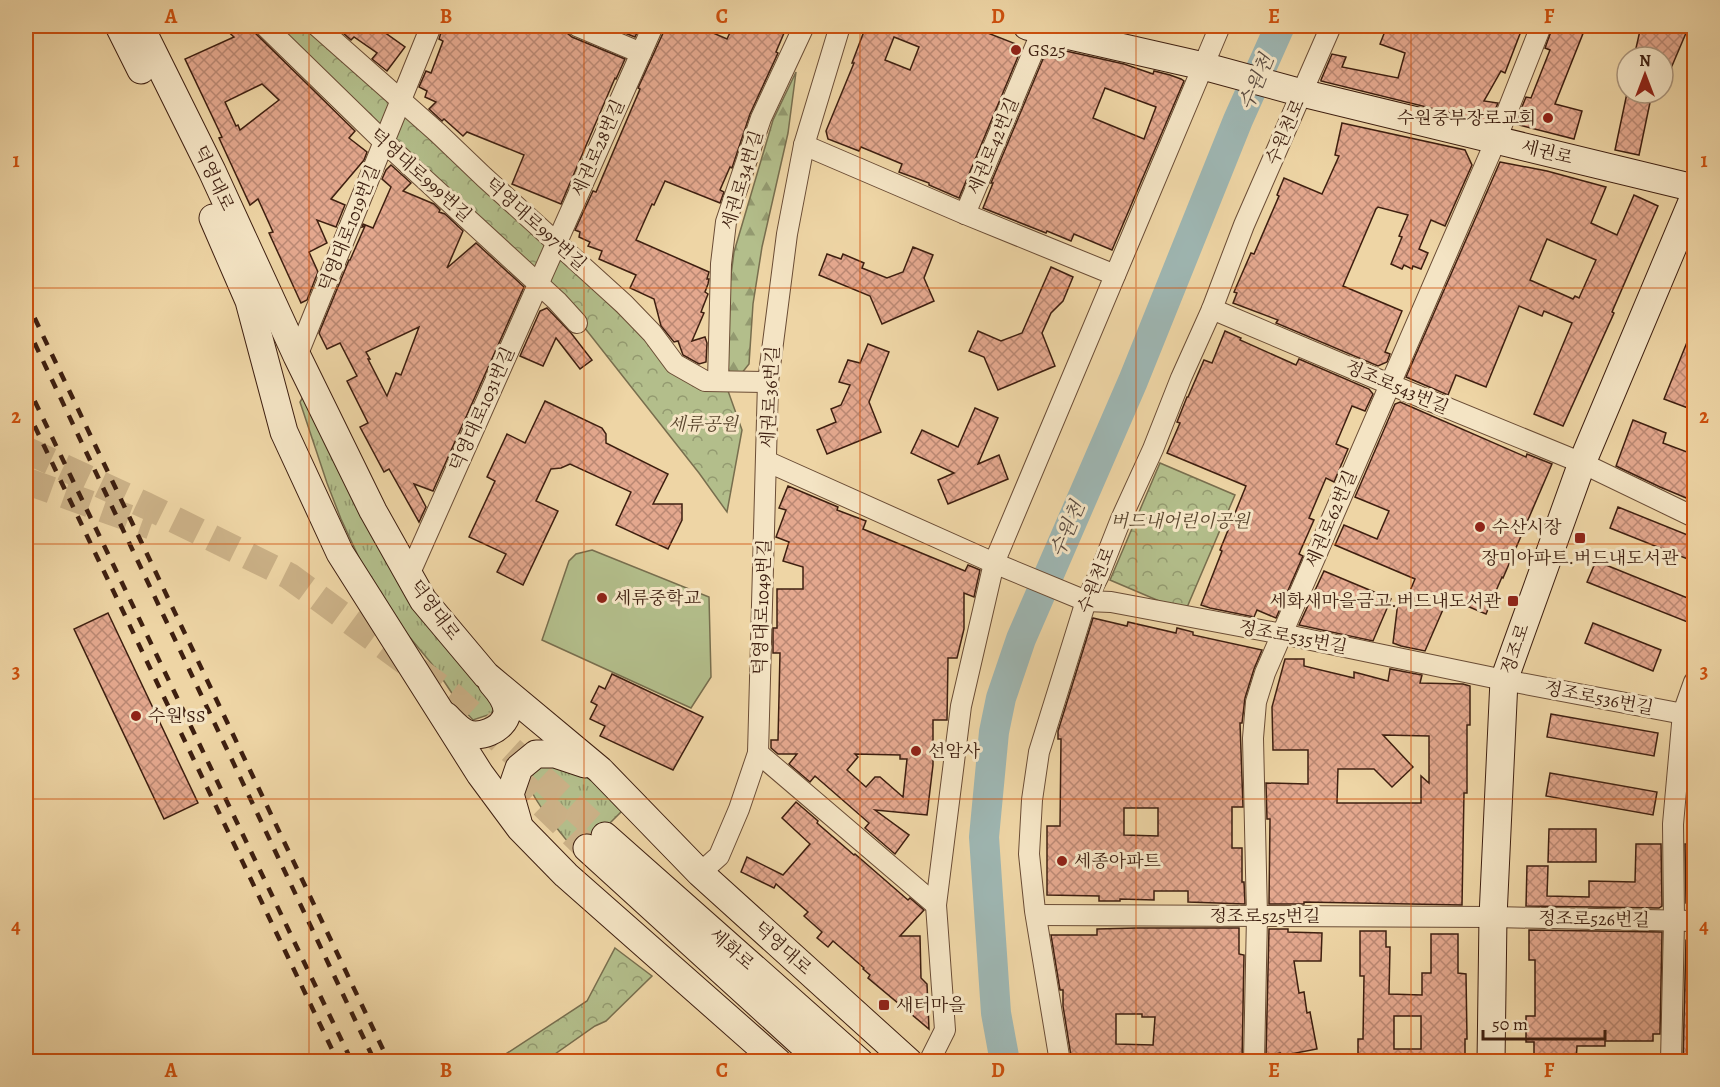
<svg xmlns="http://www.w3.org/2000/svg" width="1720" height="1087" font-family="Alegreya,'Noto Serif KR',serif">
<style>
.grass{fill:url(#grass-tufts);stroke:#786e4e;stroke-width:1.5}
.forest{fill:url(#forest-firs);stroke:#786e4e;stroke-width:1.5}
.park{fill:url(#park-crowns);stroke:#786e4e;stroke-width:1.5}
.garden{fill:#b3be8b;stroke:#786e4e;stroke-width:1.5}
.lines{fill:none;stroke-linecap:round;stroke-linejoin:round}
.river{stroke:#9eb6b2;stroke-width:30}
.building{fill:url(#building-cross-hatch);stroke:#3e1f10;stroke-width:1.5;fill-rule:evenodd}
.secondary-tunnel{stroke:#cbb187;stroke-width:27;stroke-dasharray:27 14;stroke-linecap:butt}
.street-casing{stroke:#6a4c35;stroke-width:22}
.secondary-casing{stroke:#3e1f10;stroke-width:29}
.street{stroke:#f4e4c4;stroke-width:20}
.secondary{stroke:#f4e4c4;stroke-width:27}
.rail{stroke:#3e1f10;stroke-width:4.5;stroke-dasharray:10 10;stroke-linecap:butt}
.grid{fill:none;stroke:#ce500d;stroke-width:1.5;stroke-opacity:0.55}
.poi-dot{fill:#8f2418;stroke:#f4e4c4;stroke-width:2}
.labels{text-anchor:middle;stroke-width:6;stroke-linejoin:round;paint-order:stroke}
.poi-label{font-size:18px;fill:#3e1f10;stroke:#f4e4c4;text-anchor:start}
.street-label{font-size:18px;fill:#3e1f10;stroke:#f4e4c4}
.park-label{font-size:18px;font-style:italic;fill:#5b472f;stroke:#f4e4c4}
.water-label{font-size:20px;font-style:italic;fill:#5b4c41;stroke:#f4e4c4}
.neatline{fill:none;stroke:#ce500d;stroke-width:2}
.grid-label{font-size:20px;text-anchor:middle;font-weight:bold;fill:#ce500d}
</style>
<defs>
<pattern id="grass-tufts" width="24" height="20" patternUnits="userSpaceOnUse" patternTransform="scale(1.5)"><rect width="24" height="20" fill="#b3be8b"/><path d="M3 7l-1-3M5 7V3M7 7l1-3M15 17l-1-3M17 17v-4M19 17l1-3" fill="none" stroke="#939a70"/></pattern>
<pattern id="forest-firs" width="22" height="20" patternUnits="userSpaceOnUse" patternTransform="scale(1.5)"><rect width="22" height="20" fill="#b3be8b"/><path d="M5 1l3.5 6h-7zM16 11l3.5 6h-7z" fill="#939a70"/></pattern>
<pattern id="park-crowns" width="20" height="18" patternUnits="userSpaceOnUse" patternTransform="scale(1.5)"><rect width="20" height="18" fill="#b3be8b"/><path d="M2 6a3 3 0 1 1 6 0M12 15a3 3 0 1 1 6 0" fill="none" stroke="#939a70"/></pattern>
<pattern id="building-cross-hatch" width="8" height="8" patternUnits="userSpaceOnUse" patternTransform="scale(1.5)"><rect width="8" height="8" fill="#e4a88e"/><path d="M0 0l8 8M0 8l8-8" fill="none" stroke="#ba8873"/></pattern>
</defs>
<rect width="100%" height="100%" fill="#eed5a5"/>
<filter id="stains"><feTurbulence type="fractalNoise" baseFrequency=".00333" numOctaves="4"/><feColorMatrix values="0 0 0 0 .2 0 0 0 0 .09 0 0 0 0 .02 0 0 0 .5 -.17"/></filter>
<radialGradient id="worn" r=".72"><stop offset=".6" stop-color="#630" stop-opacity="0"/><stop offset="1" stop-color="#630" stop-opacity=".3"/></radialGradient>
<g class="grass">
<polygon points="303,397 496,704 491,714 473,720 461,707 436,669 402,628 361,562 341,519 327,483 300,402"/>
<path d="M533 765 580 766 622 811 605 828 580 857C568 841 531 800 529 783 528 776 530 771 533 765Z"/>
</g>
<polygon class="forest" points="796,72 788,133 762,247 753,304 749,364 741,374 731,375 726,366 727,306 734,252 773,120"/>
<g class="park">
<polygon points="276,26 306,26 571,267 672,365 727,388 742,430 727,512 699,473 562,299"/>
<polygon points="1160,463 1235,495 1185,612 1110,580"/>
<polygon points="615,948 652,976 606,1021 595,1026 545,1061 495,1061 587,1001"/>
</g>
<polygon class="garden" points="592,550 709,597 711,677 691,708 542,640 569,561 576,554"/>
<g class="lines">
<polyline class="river" points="1005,1062 996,1013 984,837 994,732 1001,698 1021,639 1133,381 1238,120 1280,26"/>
</g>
<g class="building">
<path d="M222 26H248L355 131 349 138 367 152 364 160 331 199 345 205 336 227 317 220 327 243 309 252 318 272 307 300 301 303 269 233 273 232 258 199 250 205 219 138 222 137 185 59 234 37ZM262 84 279 100 240 130 238 125 236 126 225 102Z"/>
<polygon points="335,26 394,26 387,34 405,47 387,71 372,59 377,53 354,37 351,40"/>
<polygon points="443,26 565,26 567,33 572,37 625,59 616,79 615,78 561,204 512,184 524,155 467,132 463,136 444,119 442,121 429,109 436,102 425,97 427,91 419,87 426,71 431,73 443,41 439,39"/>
<polygon points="607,26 640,26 635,37"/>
<polygon points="665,26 697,26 727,39 733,26 787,26 776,52 778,53 750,114 732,168 730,167 720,190 724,192 720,203 665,181 654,205 652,204 636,240 709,272 707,279 709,279 708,284 705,292 708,294 701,312 704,313 692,341 705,337 707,343 706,362 699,364 683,355 678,341 674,342 661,326 654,299 630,288 636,275 599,259 602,251 588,246 590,242 579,237 580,232 575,230 593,191 596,192 640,89 638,88 664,31"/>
<path d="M866 26H970L1016 44 1020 52 959 198 929 185V183L899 172 902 164 861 147 859 151 828 139 826 131 854 63H852ZM894 37 919 47 910 70 885 60Z"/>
<polygon points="1387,26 1523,26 1505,73 1501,71 1484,101 1498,103 1491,119 1487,122 1321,81 1321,80 1332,54 1346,57 1342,67 1398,78 1405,53 1380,44"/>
<polygon points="1553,26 1586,26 1555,104 1582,111 1574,139 1515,124 1526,97 1531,98 1550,50 1545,48"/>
<polygon points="1641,26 1689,26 1663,87 1663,57 1634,57"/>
<path d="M1048 47 1124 64 1153 74 1154 71 1170 75 1181 79 1184 81 1112 250 1074 234 1071 241 1047 231 1046 233 983 208 993 183H991ZM1105 88 1156 107 1144 139 1093 118Z"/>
<polygon points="1627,93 1652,93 1639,155 1615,150"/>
<polygon points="1342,123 1465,150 1472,165 1445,226 1431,220 1419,249 1428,253 1421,269 1413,266 1412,269 1404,265 1402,269 1391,264 1402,237 1399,236 1408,215 1378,207 1376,209 1343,286 1402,311 1385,352 1390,354 1387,362 1378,366 1276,323 1278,320 1233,303 1237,293 1234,292 1251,253 1254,254 1279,196 1277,195 1284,178 1322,194 1339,156 1335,155"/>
<path d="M1500 162 1547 171 1606 187 1591 223 1617 235 1634 195 1658 206 1612 312 1614 313 1563 426 1534 414 1572 323 1544 311 1542 316 1519 306 1486 387 1456 375 1448 395 1406 377ZM1547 239 1596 260 1579 298 1575 296 1573 299 1530 280Z"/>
<path d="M391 165 411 183 403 191 434 204 440 210 439 212 445 214 463 231 447 268 476 243 524 287 433 491 414 484 426 507 419 522 389 469 384 472 360 427 368 423 347 381 357 376 340 343 327 349 319 333 349 260H350L365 226 362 227 363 224 373 228 391 187 382 179 386 170ZM419 327 401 375 396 373 387 396 368 359H370L366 352Z"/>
<polygon points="913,247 933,255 924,278 934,301 882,324 870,296 819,275 827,254 841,259 843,254 864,263 862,268 887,278 903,272"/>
<polygon points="1051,267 1073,277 1063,301 1051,313 1042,333 1055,366 998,390 984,357 969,351 978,331 1001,341 1022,333"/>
<polygon points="547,308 571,333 592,360 580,369 556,338 543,366 520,356 540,311"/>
<polygon points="1694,325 1695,393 1688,408 1664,399"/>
<polygon points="1225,331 1241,338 1240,340 1296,365 1299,359 1369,389 1373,394 1365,411 1352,406 1336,444 1348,449 1334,482 1326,478 1309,518 1314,520 1299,554 1303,556 1276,618 1257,610 1254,617 1210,608 1201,605 1222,551 1220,550 1246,486 1167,453 1180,423 1177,422 1187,397 1188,397 1204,360 1212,363"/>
<polygon points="868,344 889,352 869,402 881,432 827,454 817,430 836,422 831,409 841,405 850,385 839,382 848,360 860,363"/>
<polygon points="545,401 602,428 606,434 606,443 668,474 653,504 682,504 682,520 668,549 616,525 631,492 570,464 561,468 551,469 536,501 558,511 523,585 497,572 506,554 469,537 495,481 487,477 507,434 525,443"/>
<polygon points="1400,402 1526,457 1527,454 1552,464 1503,578 1502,577 1486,614 1448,598 1425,651 1401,646 1393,643 1398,602 1404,605 1415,579 1335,545 1344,525 1377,539 1389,511 1355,497 1395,404"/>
<polygon points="975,408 998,418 978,464 999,455 1008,479 948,504 938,480 954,473 911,453 922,430 958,447"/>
<polygon points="1633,420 1666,433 1663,443 1695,455 1695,492 1691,500 1660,487 1616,466"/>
<path d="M788 486 838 507 837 510 866 521 863 529 965 571 968 565 980 570 974 597 964 593V629L957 658H948L947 720H933V765L927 815 875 810 909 835 895 854 865 828 869 823 815 776 810 782 789 764 797 754H778L771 748V740H778L780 653H773V628H777V589H803V567L783 561 789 542 776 537 786 510 779 508ZM855 754 900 755V759H907L903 797 880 777H875L866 787 847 770 858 757Z"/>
<polygon points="1618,507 1695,538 1695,562 1610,528"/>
<polygon points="1596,561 1695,601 1695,625 1587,582"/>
<polygon points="1324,571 1391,599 1373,641 1299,625"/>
<polygon points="108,613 198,803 164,819 74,629"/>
<path d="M1093 618 1127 626 1128 622 1176 633 1177 628 1193 632V635L1262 650 1254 669 1245 698 1242 723H1240L1243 807H1232V848H1242V882H1244L1245 904 1188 902V891H1154V900L1120 899V901H1099V896L1047 895V826H1060L1061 739H1058V731ZM1124 808H1158V836L1124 835Z"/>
<polygon points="1593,623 1661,650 1653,671 1585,643"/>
<path d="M1285 659H1304V666L1354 678V672L1388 681 1390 669 1422 675 1420 683 1463 684 1470 686V725H1467V793H1464L1462 905 1304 902V904H1269L1270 819H1267L1266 783 1308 784V750H1273L1272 707ZM1383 735 1429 736V783L1421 776V803H1337L1338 769H1374L1392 787 1413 767Z"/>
<polygon points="612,674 703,717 673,770 600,736 605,726 590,719 597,705 591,702 599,686 605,689"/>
<polygon points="1551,714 1658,733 1654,756 1547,737"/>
<polygon points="1550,773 1657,792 1653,815 1546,796"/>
<polygon points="796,802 818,821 817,823 854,855 855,854 908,900 910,898 924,910 900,936 920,936 921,978 927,984 929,1029 868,978 870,975 863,969 864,968 833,941 828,947 817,938 822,932 804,916 808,912 776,884 774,888 741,872 747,857 783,875 810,844 782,818"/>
<polygon points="1549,829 1596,829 1596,862 1548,862"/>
<polygon points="1636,844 1661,844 1662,906 1659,908 1526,906 1527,866 1548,866 1547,896 1589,897 1589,881 1635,882"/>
<polygon points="1685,844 1695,844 1695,909 1691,909 1686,903"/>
<path d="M1137 928H1239V954L1244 955 1242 1062H1072L1063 1006V990H1060L1051 935H1097V929ZM1116 1014H1142V1017H1155L1153 1045 1116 1044Z"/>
<polygon points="1269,929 1288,929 1288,932 1322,933 1321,961 1294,961 1299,993 1304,992 1307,1013 1310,1012 1317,1049 1280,1056 1280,1053 1266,1056"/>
<polygon points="1529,930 1662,932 1660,1034 1653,1034 1653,1041 1605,1041 1605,1046 1577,1046 1576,1062 1534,1062 1534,1042 1526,1042 1526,1016 1535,1016 1535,960 1529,960"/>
<path d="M1360 931H1386V947H1390L1389 994 1422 995V973H1431V934H1458V973L1466 974 1467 1039H1465V1062H1358V1039H1363L1364 976H1360ZM1394 1016H1421V1049H1394Z"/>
<polygon points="1695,933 1695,1062 1683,1062 1686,940"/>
</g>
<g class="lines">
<g class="secondary-tunnel">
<polyline points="26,450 147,506 289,576 451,695 605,836"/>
<polyline points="26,481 151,526"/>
<polyline points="514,776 587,848"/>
</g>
<defs>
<g id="street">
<polyline points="265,26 384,142 557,301 577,323"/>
<polyline points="317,26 438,133 484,177 624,304 652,333 675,364 705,381 768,382"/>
<polyline points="577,26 641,53"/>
<polyline points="804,145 965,214 1115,275"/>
<polyline points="965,214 1044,26"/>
<polyline points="1212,309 1389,384 1582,463 1694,517"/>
<polyline points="297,356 431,26"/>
<polyline points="718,381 721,264 726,222 761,118 804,26"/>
<polyline points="766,461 994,563 1086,601 1111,602 1282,634 1504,680 1694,716"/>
<polyline points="409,575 653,26"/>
<polyline points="758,753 936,905"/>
<polyline points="700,873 719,856 739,809 758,753 768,382 787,234 804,145 840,26"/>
<polyline points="1036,915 1493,917 1694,921"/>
<polyline points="929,1062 945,1030 936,905 961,706 994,563 1220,26"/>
<polyline points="1060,1062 1035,911 1029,854 1032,800 1039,752 1086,601 1099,575 1121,519 1153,449 1181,378 1212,309 1244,225 1331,26"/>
<polyline points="1254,1062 1257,916 1253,738 1256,702 1265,673 1496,140 1541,26"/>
<polyline points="1671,1062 1674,921 1673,824 1683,713 1694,682"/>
</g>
<g id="secondary">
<polyline points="119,26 141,70"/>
<polyline points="140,26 212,171 297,356 373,511 423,600 486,675 600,770 700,873 909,1062"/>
<polyline points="1027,26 1203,66 1302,93 1694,188"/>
<polyline points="213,218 249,301 284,432 340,553 480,774 520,828 566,875 778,1062"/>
<path d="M446 716C451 721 457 728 464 732 478 740 504 730 507 713 508 701 499 691 492 683"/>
<polyline points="518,822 510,794 519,768 536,754 555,754 585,764"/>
<polyline points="605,836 860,1062"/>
<polyline points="587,848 822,1062"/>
<polyline points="1491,1062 1493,917 1504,680 1582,463 1694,197"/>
</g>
</defs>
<use href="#street" class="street-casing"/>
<use href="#secondary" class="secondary-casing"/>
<use href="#street" class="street"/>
<use href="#secondary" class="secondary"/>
<g class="rail">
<polyline points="26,300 389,1062"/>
<polyline points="26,325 375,1062"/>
<polyline points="26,383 352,1062"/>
<polyline points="26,408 338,1062"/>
</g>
</g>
<path class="grid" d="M309 26V1062M584 26V1062M860 26V1062M1136 26V1062M1411 26V1062M26 288H1694M26 544H1694M26 799H1694"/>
<g class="poi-dot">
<circle cx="1016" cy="50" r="6"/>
<circle cx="1548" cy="118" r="6"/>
<circle cx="1480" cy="527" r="6"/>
<rect x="1574" y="532" width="12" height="12" rx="3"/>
<circle cx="602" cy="598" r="6"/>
<rect x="1507" y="595" width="12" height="12" rx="3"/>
<circle cx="136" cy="716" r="6"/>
<circle cx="916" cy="751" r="6"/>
<circle cx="1062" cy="861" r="6"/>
<rect x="878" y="999" width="12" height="12" rx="3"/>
</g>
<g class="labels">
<g class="poi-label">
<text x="1028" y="56">GS25</text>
<text x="1536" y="124" text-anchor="end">수원중부장로교회</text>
<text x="1492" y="533">수산시장</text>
<text x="1580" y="564" text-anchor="middle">장미아파트.버드내도서관</text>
<text x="614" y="604">세류중학교</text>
<text x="1501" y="607" text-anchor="end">세화새마을금고.버드내도서관</text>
<text x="148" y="722">수원 SS</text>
<text x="928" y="757">선암사</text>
<text x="1074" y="867">세종아파트</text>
<text x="896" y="1011">새터마을</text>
</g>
<g class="street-label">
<text transform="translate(1285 132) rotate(-66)" y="6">수원천로</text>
<text transform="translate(993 146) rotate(-67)" y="6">세권로42번길</text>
<text transform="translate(598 148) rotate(-66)" y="6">세권로28번길</text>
<text transform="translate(1547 152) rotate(14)" y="6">세권로</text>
<text transform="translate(421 175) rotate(42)" y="6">덕영대로999번길</text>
<text transform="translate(214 178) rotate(65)" y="6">덕영대로</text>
<text transform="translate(742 180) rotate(-73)" y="6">세권로34번길</text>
<text transform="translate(536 224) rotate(42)" y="6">덕영대로997번길</text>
<text transform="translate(349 228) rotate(-68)" y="6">덕영대로1019번길</text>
<text transform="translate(1397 387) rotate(23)" y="6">정조로543번길</text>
<text transform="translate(770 397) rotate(-87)" y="6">세권로36번길</text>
<text transform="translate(482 409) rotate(-66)" y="6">덕영대로1031번길</text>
<text transform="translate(1331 519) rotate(-67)" y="6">세권로62번길</text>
<text transform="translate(1096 580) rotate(-68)" y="6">수원천로</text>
<text transform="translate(762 607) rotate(-88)" y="6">덕영대로1049번길</text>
<text transform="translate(435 610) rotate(53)" y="6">덕영대로</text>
<text transform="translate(1293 637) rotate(11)" y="6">정조로535번길</text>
<text transform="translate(1515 649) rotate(-71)" y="6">정조로</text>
<text transform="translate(1599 698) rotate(11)" y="6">정조로536번길</text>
<text x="1265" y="922">정조로525번길</text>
<text transform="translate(1594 919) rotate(1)" y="6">정조로526번길</text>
<text transform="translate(783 948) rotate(42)" y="6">덕영대로</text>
<text transform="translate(732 949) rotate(42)" y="6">세화로</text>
</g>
<g class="park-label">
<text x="703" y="430">세류공원</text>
<text x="1180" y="527">버드내어린이공원</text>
</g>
<g class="water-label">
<text transform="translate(1256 82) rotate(-67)" y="7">수원천</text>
<text transform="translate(1067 529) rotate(-67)" y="7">수원천</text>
</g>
</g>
<rect width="1720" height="1087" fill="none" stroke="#eed5a5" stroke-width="66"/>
<g transform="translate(1645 75)"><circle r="28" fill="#f4e4c4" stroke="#ab957c" stroke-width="1.5"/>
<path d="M0-4.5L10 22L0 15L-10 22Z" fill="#8f2418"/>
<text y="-9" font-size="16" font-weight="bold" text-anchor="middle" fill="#3e1f10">N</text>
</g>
<path d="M1483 1030v9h122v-9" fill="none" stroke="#3e1f10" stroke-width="3"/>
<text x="1492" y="1030" font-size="18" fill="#3e1f10" stroke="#f4e4c4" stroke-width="4.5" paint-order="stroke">50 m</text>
<rect x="33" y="33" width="1654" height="1021" class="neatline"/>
<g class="grid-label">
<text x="171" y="23">A</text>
<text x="446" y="23">B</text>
<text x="722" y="23">C</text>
<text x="998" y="23">D</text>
<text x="1274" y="23">E</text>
<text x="1549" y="23">F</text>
<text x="16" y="167">1</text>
<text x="1704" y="167">1</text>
<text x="16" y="423">2</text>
<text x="1704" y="423">2</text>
<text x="16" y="678">3</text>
<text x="1704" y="678">3</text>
<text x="16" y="933">4</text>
<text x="1704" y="933">4</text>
<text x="171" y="1077">A</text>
<text x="446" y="1077">B</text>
<text x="722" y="1077">C</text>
<text x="998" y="1077">D</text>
<text x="1274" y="1077">E</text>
<text x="1549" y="1077">F</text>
</g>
<rect width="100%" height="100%" filter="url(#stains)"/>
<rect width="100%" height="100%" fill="url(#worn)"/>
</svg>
